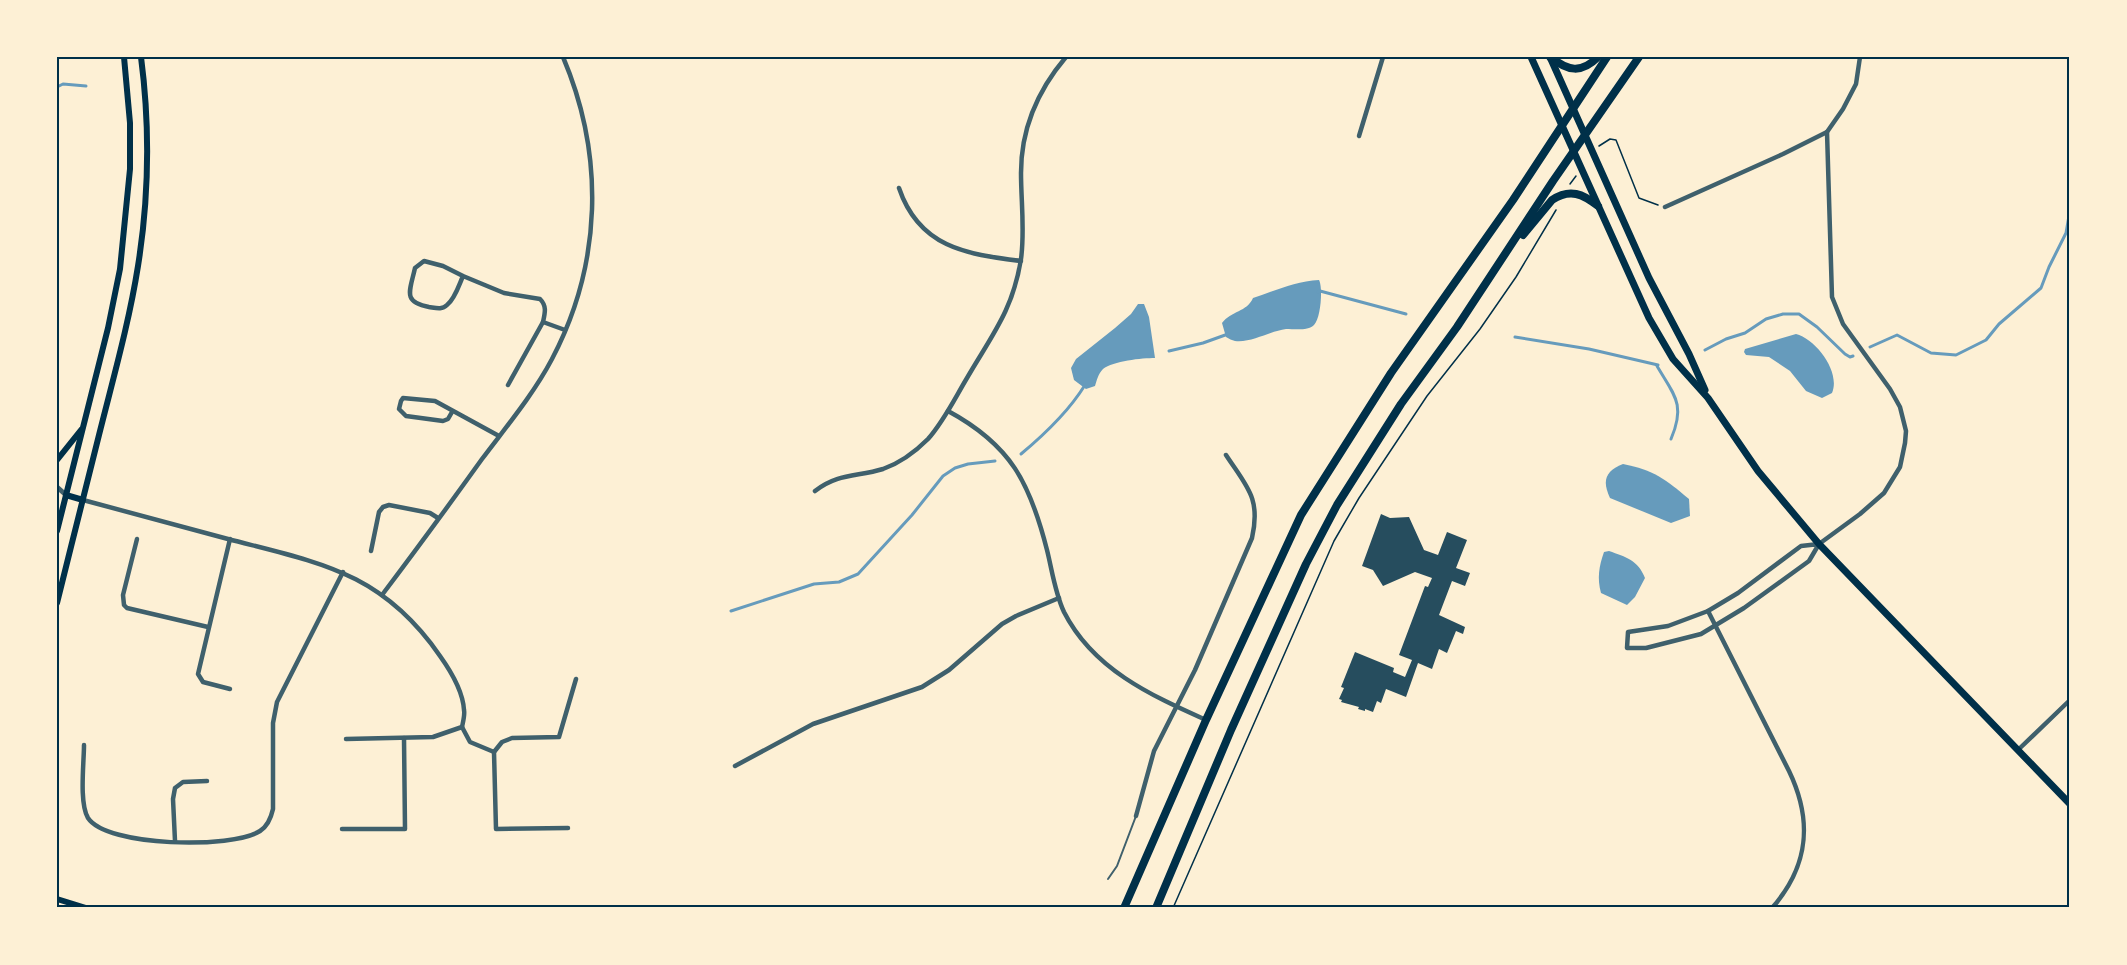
<svg xmlns="http://www.w3.org/2000/svg" width="2127" height="965" font-family="'Fira Sans',sans-serif">
<style>
.water{fill:#669bbc}
.lines{fill:none;stroke-linecap:round;stroke-linejoin:round}
.stream{stroke:#669bbc;stroke-width:3}
.building{fill:#264d5e}
.path{stroke:#003049;stroke-width:1.5}
.service{stroke:#3f606c;stroke-width:2}
.minor{stroke:#3f606c;stroke-width:4.5}
.tertiary{stroke:#3f606c;stroke-width:5}
.secondary{stroke:#003049;stroke-width:6}
.primary{stroke:#003049;stroke-width:7}
.trunk{stroke:#003049;stroke-width:8}
.neatline{fill:none;stroke:#003049;stroke-width:2}
</style>
<rect width="100%" height="100%" fill="#fdf0d5"/>
<g class="water">
<path d="M1319 280C1323 287 1321 318 1314 325 1308 331 1295 329 1286 329 1270 331 1252 343 1235 341 1232 340 1229 339 1226 337L1222 323C1231 311 1247 312 1253 298 1275 291 1295 281 1319 280Z"/>
<path d="M1138 304H1144L1149 317 1155 358C1142 358 1113 361 1103 369 1098 374 1097 380 1095 386L1086 389 1074 380 1071 368 1076 359 1115 328 1131 314Z"/>
<path d="M1796 334C1816 339 1841 372 1832 393L1822 398 1806 391 1790 371 1769 357 1746 355 1744 352 1745 349Z"/>
<path d="M1623 464C1654 470 1665 479 1689 499L1690 516 1671 523 1610 498C1602 481 1605 471 1623 464Z"/>
<path d="M1609 551C1626 557 1638 560 1645 578L1635 597 1627 605 1601 593C1597 578 1599 566 1604 552Z"/>
</g>
<g class="lines">
<g class="stream">
<polyline points="57,87 63,84 86,86"/>
<polyline points="1318,292 1320,291 1406,314"/>
<polyline points="1515,337 1589,349 1658,365"/>
<polyline points="1870,347 1897,335 1931,353 1956,355 1986,340 1999,324 2041,288 2049,267 2066,233 2070,210"/>
<polyline points="1705,350 1726,339 1745,333 1766,319 1783,314 1799,314 1817,327 1845,354 1850,357 1853,356"/>
<polyline points="1169,351 1203,343 1228,334"/>
<path d="M1657 366C1674 395 1686 404 1671 439"/>
<path d="M1021 454C1045 434 1069 411 1085 385"/>
<polyline points="731,611 814,584 839,582 858,574 912,515 943,476 955,468 968,464 995,461"/>
</g>
</g>
<polygon class="building" points="1381,514 1390,518 1409,517 1424,550 1438,555 1447,532 1467,540 1456,568 1470,573 1465,586 1452,581 1439,615 1465,627 1463,634 1456,631 1447,653 1439,649 1432,669 1418,663 1406,697 1386,689 1381,703 1377,701 1373,712 1365,709 1365,711 1358,709 1359,707 1341,702 1342,700 1339,699 1344,688 1341,687 1355,652 1394,668 1393,672 1405,677 1412,660 1399,655 1425,586 1428,587 1432,578 1415,572 1383,586 1373,570 1362,566"/>
<g class="lines">
<g class="path">
<polyline points="1599,146 1610,139 1616,140 1639,198 1658,205"/>
<polyline points="1570,184 1576,176"/>
<polyline points="1173,908 1334,541 1359,498 1427,396 1480,329 1516,277 1556,210"/>
</g>
<polyline class="service" points="1108,879 1117,866 1136,816"/>
<g class="minor">
<polyline points="1359,136 1383,57"/>
<path d="M899 188C919 247 965 254 1021 261"/>
<polyline points="1665,207 1783,154 1827,132 1843,109 1856,84 1860,57"/>
<path d="M463 276 443 266 424 261 415 268C410 291 402 302 429 307 436 308 442 310 447 305 455 299 459 285 463 276L504 293 540 299C547 306 545 313 543 322L565 330"/>
<polyline points="508,385 543,322"/>
<path d="M948 411C1011 445 1030 483 1047 550 1052 570 1055 593 1064 612 1093 669 1150 695 1206 720"/>
<polyline points="452,412 448,419 443,421 406,416 399,409 401,401 403,398 435,401 499,436"/>
<path d="M815 491C838 473 857 477 883 469 900 463 915 452 928 439 944 421 955 398 967 378 992 335 1013 310 1021 259 1025 230 1021 202 1021 173 1021 129 1038 90 1066 57"/>
<path d="M83 500C131 513 179 526 228 539 320 563 382 572 440 656 450 670 463 692 464 710 465 715 463 722 462 727"/>
<polyline points="137,539 123,595 124,605 127,608 208,627"/>
<polyline points="1819,544 1801,546 1738,593 1708,611 1668,626 1628,632 1627,648 1646,648 1701,634 1744,608 1809,561 1819,544 1860,514 1884,493 1900,467 1905,443 1906,431 1900,407 1890,389 1843,324 1832,297 1827,132"/>
<polyline points="371,551 379,512 383,507 389,505 430,513 438,518"/>
<path d="M382 595C416 550 449 505 482 459 506 427 533 395 552 359 602 264 605 156 563 57"/>
<path d="M1708 611 1789 771C1813 821 1809 866 1772 908"/>
<polyline points="230,689 203,682 198,674 230,539"/>
<polyline points="462,727 470,742 494,752 502,742 512,738 559,737 576,679"/>
<polyline points="346,739 433,737 462,727"/>
<path d="M84 745C84 763 79 803 88 818 107 847 232 849 260 831 268 826 271 818 273 809V723L277 702 343 572"/>
<polyline points="2019,749 2070,700"/>
<polyline points="494,752 496,829 568,828"/>
<polyline points="735,766 813,724 922,687 949,670 1002,624 1016,616 1059,598"/>
<path d="M1136 816 1154 751 1195 670 1252 538C1261 498 1247 487 1226 455"/>
<polyline points="342,829 405,829 404,738"/>
<polyline points="175,841 173,799 175,788 183,782 207,781"/>
</g>
<polyline class="tertiary" points="57,487 66,495"/>
<g class="secondary">
<polyline points="57,460 81,430"/>
<polyline points="66,495 83,500"/>
<polyline points="57,531 108,328 120,269 130,169 130,123 124,57"/>
<path d="M57 603C71 547 85 490 99 435 113 379 129 323 138 266 149 197 150 126 141 57"/>
<polyline points="57,899 86,908"/>
</g>
<g class="primary">
<polyline points="1531,57 1649,318 1673,359 1708,398 1758,471 1819,544 2070,804"/>
<polyline points="1550,57 1649,278 1689,354 1705,390"/>
</g>
<g class="trunk">
<path d="M1550 57C1568 71 1581 74 1598 57"/>
<path d="M1523 235 1552 200C1570 188 1583 194 1598 206"/>
<polyline points="1124,908 1206,720 1301,515 1391,373 1513,200 1607,57"/>
<polyline points="1156,908 1231,730 1306,564 1337,505 1401,404 1457,327 1553,181 1639,57"/>
</g>
</g>
<rect width="2127" height="965" fill="none" stroke="#fdf0d5" stroke-width="117"/>
<rect x="58" y="58" width="2010" height="848" class="neatline"/>
</svg>
